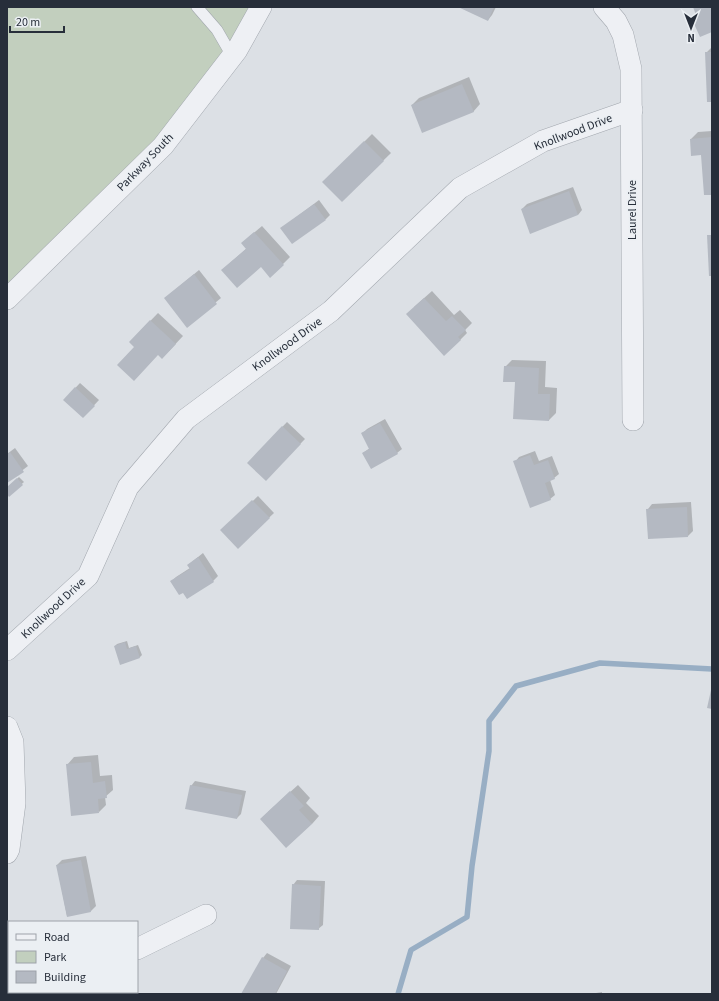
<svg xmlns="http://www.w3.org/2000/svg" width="719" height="1001" font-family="'Source Sans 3',sans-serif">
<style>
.green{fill:#c2cfbe}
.shadow{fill:#0003}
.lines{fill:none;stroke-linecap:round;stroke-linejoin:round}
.stream{stroke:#98aec4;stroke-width:5.5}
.building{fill:#b4b9c2}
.service-casing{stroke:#a2a7ae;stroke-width:12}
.minor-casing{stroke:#a2a7ae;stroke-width:22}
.service{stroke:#eef0f4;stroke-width:11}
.minor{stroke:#eef0f4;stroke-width:21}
.labels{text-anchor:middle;stroke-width:3;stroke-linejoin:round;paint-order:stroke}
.street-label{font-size:12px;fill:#272e3a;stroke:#ebeff3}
</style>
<rect width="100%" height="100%" fill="#dce0e5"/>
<polygon class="green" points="7,7 263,7 169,154 7,294"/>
<g class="shadow">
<polygon points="460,7 496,7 492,15 488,20"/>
<polygon points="711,48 712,48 712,101 706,53"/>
<polygon points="469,77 480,104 473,112 412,105 419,98"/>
<polygon points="712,131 712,194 702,154 691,139 698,132"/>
<polygon points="372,134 391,153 342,201 324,182"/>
<polygon points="573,187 582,210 578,215 522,209 527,204"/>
<polygon points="319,200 330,215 326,219 282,228"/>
<polygon points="262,226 290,257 283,264 261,266 230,263 247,248 250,236"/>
<polygon points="199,270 221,298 187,326 170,294"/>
<polygon points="432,291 454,315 460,310 472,323 465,330 467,333 460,340 414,307"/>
<polygon points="158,313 183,336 169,351 158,354 135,347 130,342"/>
<polygon points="512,360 546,361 545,387 557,388 556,413 549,420 505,367"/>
<polygon points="80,383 99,400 83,417 64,400"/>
<polygon points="385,419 402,449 397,453 363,453 370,448 362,434 367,429"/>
<polygon points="287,422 305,439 266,479 248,463"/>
<polygon points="15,448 28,466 7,482 7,454"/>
<polygon points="535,451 539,461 552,456 559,474 554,478 550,480 555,495 550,499 515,462 519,457"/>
<polygon points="19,477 24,482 9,495 7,492 7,488"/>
<polygon points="258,496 274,513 238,547 222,530"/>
<polygon points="691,502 693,531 688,536 648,509 652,504"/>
<polygon points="203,553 218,576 213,581 183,591 172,581 176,577 190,568 188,565"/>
<polygon points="127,641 129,648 138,645 142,655 140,657 121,664 115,646 117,644"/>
<polygon points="98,755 100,776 112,775 113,790 105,797 106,805 99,812 67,765 74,757"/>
<polygon points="195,781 246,791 241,814 237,818 191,786"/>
<polygon points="298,785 310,798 306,803 319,816 312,824 268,812"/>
<polygon points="86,856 96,906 91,911 67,916 57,865 62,860"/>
<polygon points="297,880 325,881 323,925 318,929 293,885"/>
<polygon points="267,953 291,966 276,994 242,994 263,958"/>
<polygon points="7,986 9,988 9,992 13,992 15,994 7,994"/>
<polygon points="602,992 602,994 590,994"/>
</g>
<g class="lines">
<polyline class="stream" points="398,994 411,950 467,917 472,866 489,751 489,721 516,686 600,663 712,669"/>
</g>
<g class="building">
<polygon points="458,7 494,7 488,21"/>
<polygon points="693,7 712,7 712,32 700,37 691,17 696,15"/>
<polygon points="705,52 712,52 712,102 707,102"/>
<polygon points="462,84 474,112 422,133 411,105"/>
<polygon points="712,137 712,195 704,195 701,155 691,156 690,139"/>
<polygon points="364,141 384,161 342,202 322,182"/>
<polygon points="569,191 578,215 530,234 521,209"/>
<polygon points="314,204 326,220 292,244 280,228"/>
<polygon points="254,232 284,265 270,278 261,267 237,288 221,270 246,249 241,243"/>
<polygon points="707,235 712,235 712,276 709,276"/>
<polygon points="194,274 217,304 187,328 164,298"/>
<polygon points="424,298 446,321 452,316 466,330 458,337 461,340 444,356 406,314"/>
<polygon points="150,320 176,344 162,359 158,355 134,381 117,365 134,347 129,342"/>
<polygon points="504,366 539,368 538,394 550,394 549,421 513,419 515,382 503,382"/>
<polygon points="75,387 95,406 83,418 63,400"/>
<polygon points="380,423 398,454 371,469 362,453 369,449 361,433"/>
<polygon points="282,426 301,444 266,481 247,463"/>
<polygon points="10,452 24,472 7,483 7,455"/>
<polygon points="530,455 534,465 548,460 555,479 545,483 551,500 530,508 513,461"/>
<polygon points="17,478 23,485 9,497 7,494 7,487"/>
<polygon points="252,500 270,518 238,549 220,530"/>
<polygon points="687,507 688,537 648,539 646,509"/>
<polygon points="198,557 214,582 187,599 183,593 179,595 170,581 190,569 187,565"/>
<polygon points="125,642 127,649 136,646 140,658 120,665 114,646"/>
<polygon points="711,690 712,690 712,709 707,708"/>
<polygon points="91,762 93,783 105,781 107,798 98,799 99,813 71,816 66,764"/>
<polygon points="190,785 242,795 237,819 185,809"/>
<polygon points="290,791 304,806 299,810 312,824 286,848 260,819"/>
<polygon points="81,860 91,912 67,917 56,865"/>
<polygon points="292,884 321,886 319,930 290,929"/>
<polygon points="262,957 287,971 275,994 241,994"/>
</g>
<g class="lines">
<defs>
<polyline id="service" points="197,7 217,30 232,56"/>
<g id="minor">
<polyline points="604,7 616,21 623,35 631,69 633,420"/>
<polyline points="7,299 163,146 237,50 261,7"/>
<polyline points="7,650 88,576 128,487 186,419 331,311 460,188 543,141 632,110"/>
<polyline points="7,727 13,742 15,803 9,849 7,853"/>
<polyline points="7,937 9,938"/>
<polyline points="137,949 206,915"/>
</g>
</defs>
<use href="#service" class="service-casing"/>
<use href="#minor" class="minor-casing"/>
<use href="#service" class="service"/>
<use href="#minor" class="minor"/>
</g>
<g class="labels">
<g class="street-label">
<text transform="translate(573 132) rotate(-21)" y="4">Knollwood Drive</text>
<text transform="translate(145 162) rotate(-46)" y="4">Parkway South</text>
<text transform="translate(632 210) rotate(-90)" y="4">Laurel Drive</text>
<text transform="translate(287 344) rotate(-36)" y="4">Knollwood Drive</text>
<text transform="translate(53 608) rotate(-43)" y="4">Knollwood Drive</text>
</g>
</g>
<rect width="719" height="1001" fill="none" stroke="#272e3a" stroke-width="16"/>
<rect x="8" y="921" width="130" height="72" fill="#ebeff3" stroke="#9da2a9"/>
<rect x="16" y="934" width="20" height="6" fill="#eef0f4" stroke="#9da2a9"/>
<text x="44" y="941" font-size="12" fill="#272e3a">Road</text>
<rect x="16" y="951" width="20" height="12" fill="#c2cfbe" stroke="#9da2a9"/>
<text x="44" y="961" font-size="12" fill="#272e3a">Park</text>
<rect x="16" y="971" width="20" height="12" fill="#b4b9c2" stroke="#9da2a9"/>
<text x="44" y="981" font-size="12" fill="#272e3a">Building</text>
<g transform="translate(691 28) rotate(180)" stroke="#ebeff3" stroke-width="3" paint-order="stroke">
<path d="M0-3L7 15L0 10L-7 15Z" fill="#272e3a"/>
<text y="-6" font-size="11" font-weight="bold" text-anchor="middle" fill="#272e3a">N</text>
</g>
<path d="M10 26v6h54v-6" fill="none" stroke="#272e3a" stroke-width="2"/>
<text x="16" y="26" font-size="12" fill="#272e3a" stroke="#ebeff3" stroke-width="3" paint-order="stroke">20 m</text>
</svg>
